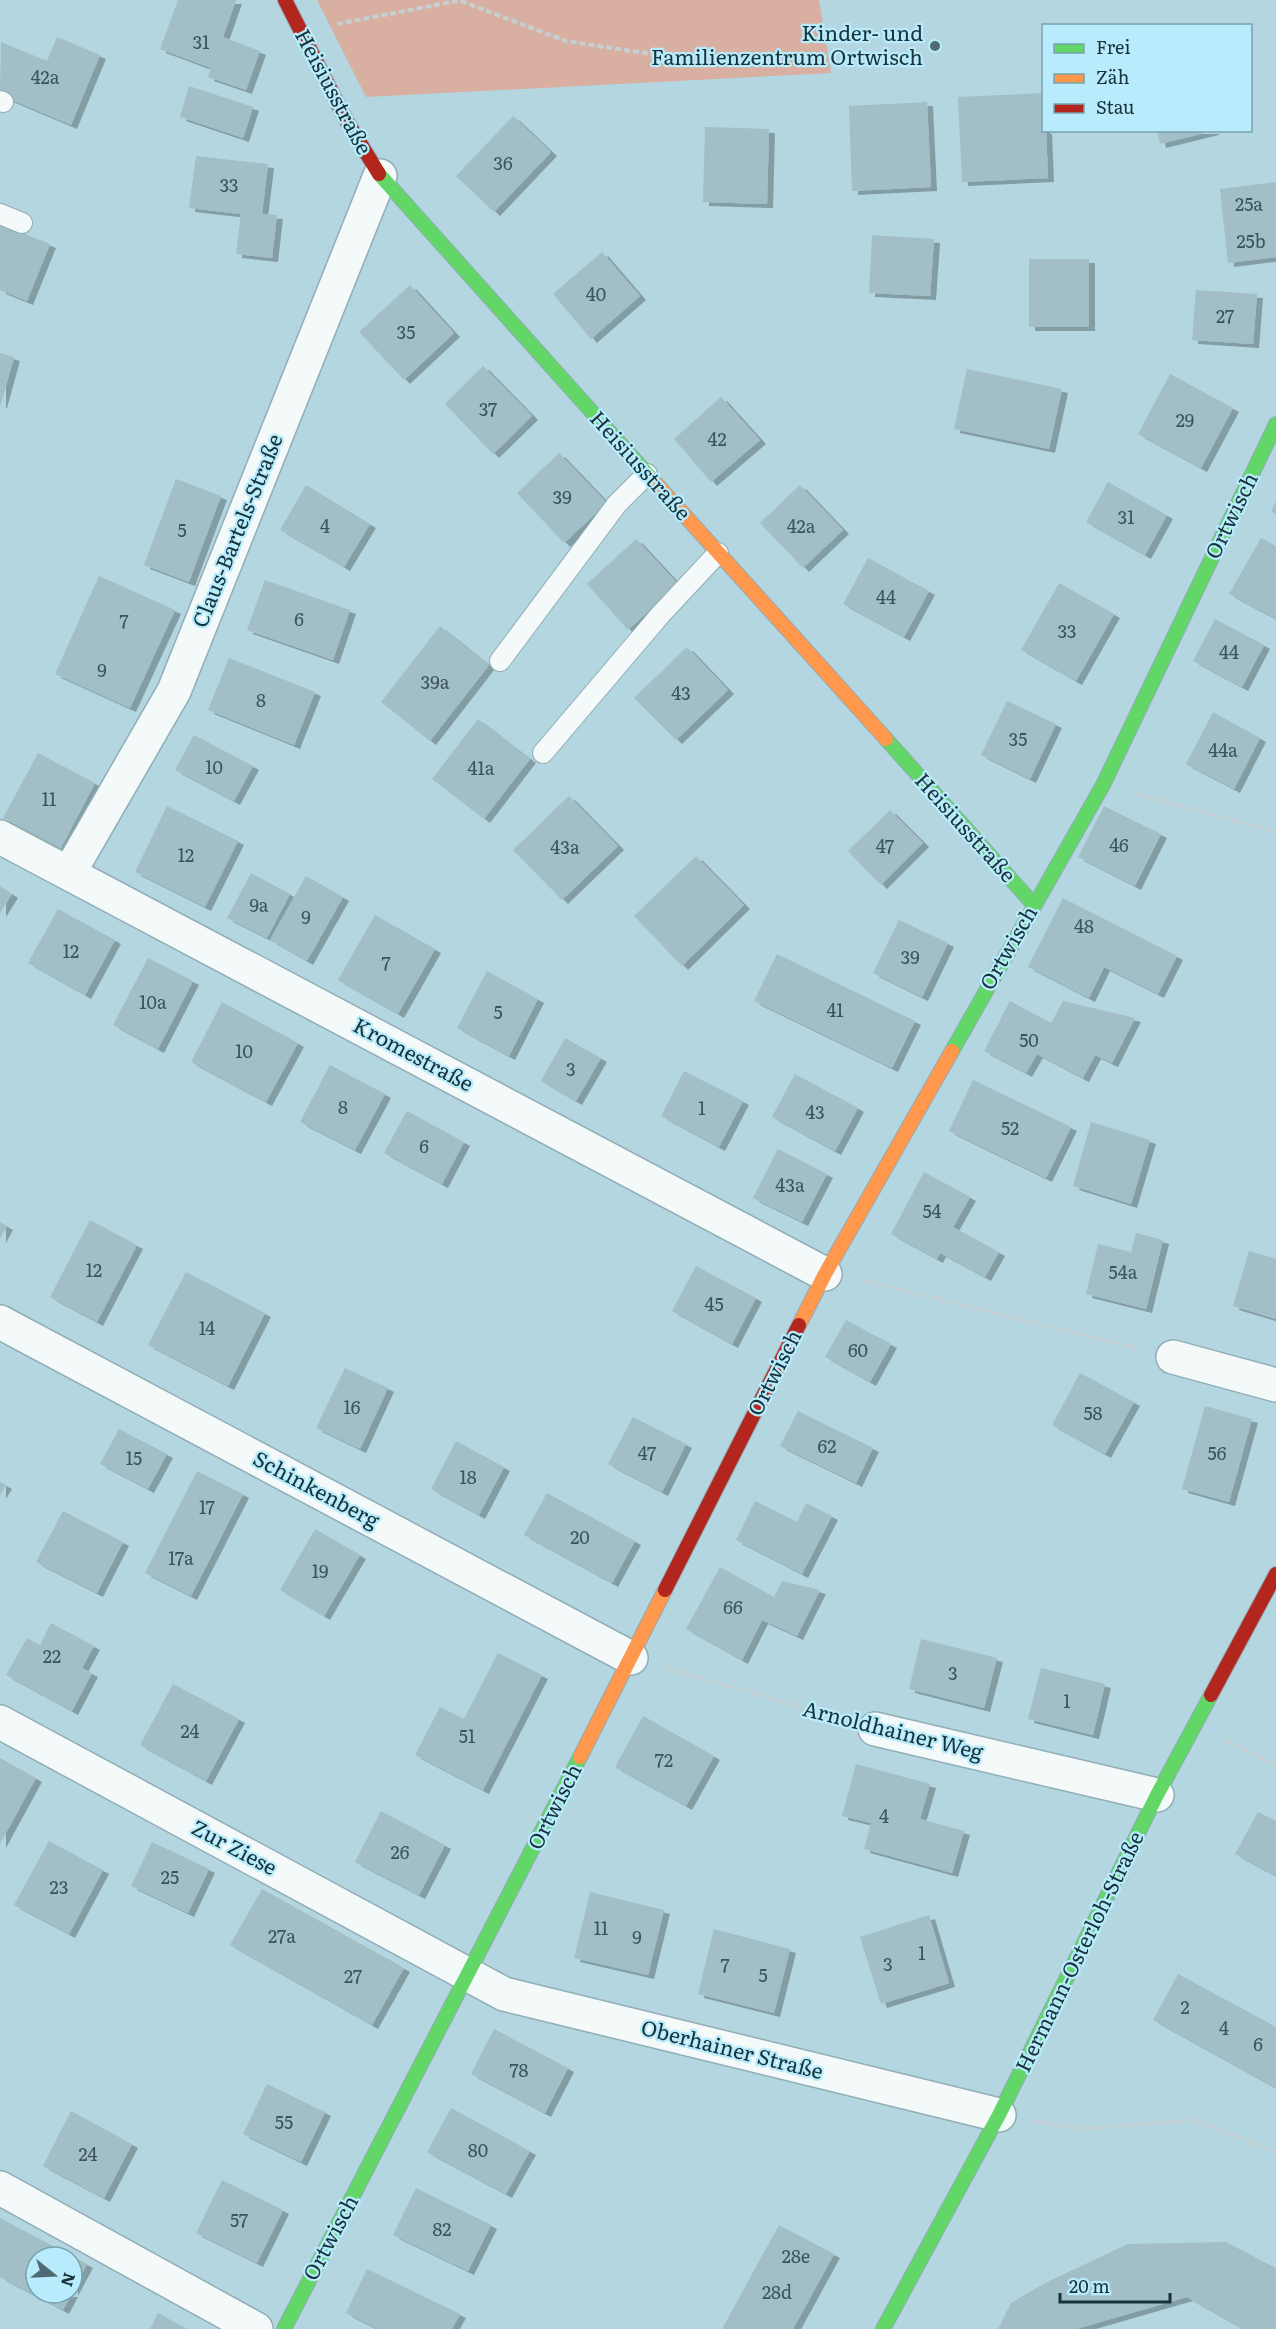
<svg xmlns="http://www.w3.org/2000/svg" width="1276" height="2329" font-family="Literata,serif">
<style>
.green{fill:#d8afa1}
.building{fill:#a2bec7;filter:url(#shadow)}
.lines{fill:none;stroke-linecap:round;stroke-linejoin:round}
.lane-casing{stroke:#91adb6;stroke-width:22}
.street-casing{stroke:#91adb6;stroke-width:36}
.fast-casing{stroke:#91adb6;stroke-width:16}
.slow-casing{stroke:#91adb6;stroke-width:16}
.jam-casing{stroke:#91adb6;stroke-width:16}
.path{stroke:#c5d0d3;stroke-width:4;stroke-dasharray:6 3;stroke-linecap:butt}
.lane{stroke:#f4f9fa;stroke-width:20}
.street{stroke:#f4f9fa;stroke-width:33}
.fast{stroke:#63d668;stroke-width:14}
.slow{stroke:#ff974d;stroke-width:14}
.jam{stroke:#b3261e;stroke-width:14}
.poi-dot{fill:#4e6b74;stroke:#b8ecfc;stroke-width:2}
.labels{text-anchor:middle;stroke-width:4.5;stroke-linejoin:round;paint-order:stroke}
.number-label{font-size:18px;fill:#3a555c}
.poi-label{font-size:21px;fill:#173239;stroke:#b8ecfc;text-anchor:end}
.street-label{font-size:21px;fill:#173239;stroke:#b8ecfc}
</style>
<defs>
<filter id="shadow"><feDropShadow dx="6" dy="4" stdDeviation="0" flood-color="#0004"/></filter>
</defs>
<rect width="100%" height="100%" fill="#b3d6e1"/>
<polygon class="green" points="317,0 819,0 831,73 366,97"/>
<g class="building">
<polygon points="178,0 236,0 223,37 260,51 246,90 208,77 211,68 160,49"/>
<polygon points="57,37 100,55 71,125 0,95 1,42 47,61"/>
<polygon points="189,86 253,107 243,138 180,117"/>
<polygon points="1044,93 1044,130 1046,130 1048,178 962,182 958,97"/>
<polygon points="927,102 931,187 852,191 849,106"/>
<polygon points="513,116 551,152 494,212 456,176"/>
<polygon points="705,127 769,129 767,204 703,202"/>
<polygon points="1157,130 1213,130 1213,131 1160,144"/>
<polygon points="196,156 268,164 262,214 277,215 272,258 236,254 241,214 189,208"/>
<polygon points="1276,182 1276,257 1228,263 1220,189"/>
<polygon points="0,224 50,244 27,301 0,290"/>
<polygon points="872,235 934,239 930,296 869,293"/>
<polygon points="602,252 640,296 591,339 553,294"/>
<rect x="1029" y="259" width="60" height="68"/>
<polygon points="410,285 454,333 404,380 359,332"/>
<polygon points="1196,290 1257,294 1253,344 1192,340"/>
<polygon points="0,353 14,357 1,404 0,404"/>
<polygon points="483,366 532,416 493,454 445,404"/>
<polygon points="967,369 1062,389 1049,449 954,429"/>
<polygon points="1170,374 1233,408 1201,468 1138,434"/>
<polygon points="721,397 760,440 711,482 674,439"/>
<polygon points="559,453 607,503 564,543 517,493"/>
<polygon points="176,479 221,496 189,582 144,565"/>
<polygon points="1108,482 1167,515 1145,555 1086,522"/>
<polygon points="306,485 370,524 344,567 280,530"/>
<polygon points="800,485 843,530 803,568 760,523"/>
<polygon points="1276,501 1276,514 1271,511"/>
<polygon points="1261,538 1276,546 1276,619 1229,594"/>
<polygon points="636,539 678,584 628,630 587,584"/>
<polygon points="868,558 929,591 904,637 843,604"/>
<polygon points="99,576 175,610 130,708 55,674"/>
<polygon points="265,580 350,610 333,660 247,630"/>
<polygon points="1059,583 1114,614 1076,681 1021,650"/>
<polygon points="1215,619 1264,645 1242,687 1193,661"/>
<polygon points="440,626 489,665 430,741 381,702"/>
<polygon points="687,647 728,690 676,740 634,698"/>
<polygon points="229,658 315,692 294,745 208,710"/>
<polygon points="1007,701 1056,724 1030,779 981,755"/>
<polygon points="1213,712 1260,738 1234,789 1186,764"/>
<polygon points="478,719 530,759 484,819 432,779"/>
<polygon points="194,735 253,766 234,801 175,770"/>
<polygon points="38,753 95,783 61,848 3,818"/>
<polygon points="569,796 618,846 562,900 513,850"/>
<polygon points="167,806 238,841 205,907 135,872"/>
<polygon points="1104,806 1161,834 1135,886 1078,857"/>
<polygon points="890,810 923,843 881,885 848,851"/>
<polygon points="696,856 744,905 682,966 634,916"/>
<polygon points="251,873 290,894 267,938 227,918"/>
<polygon points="306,876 343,897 307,961 270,940"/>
<polygon points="0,886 12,894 0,913"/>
<polygon points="1063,898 1177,956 1158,994 1104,967 1089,998 1028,967"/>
<polygon points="58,909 115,940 85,995 28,963"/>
<polygon points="375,915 435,949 398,1014 338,980"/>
<polygon points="899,920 948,943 922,997 873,973"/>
<polygon points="777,954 915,1021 892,1068 754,1001"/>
<polygon points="148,958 193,981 158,1049 113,1025"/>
<polygon points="487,971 538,999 509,1056 457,1028"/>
<polygon points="1010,1001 1051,1023 1063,1001 1135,1018 1112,1063 1095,1055 1083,1078 1037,1054 1026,1073 984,1051"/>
<polygon points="222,1002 298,1043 266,1102 191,1062"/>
<polygon points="565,1038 601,1058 576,1101 541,1081"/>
<polygon points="330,1065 385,1094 355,1150 300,1122"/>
<polygon points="684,1071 743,1101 719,1147 661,1116"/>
<polygon points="795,1074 858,1108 835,1151 772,1117"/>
<polygon points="973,1080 1071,1127 1046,1178 949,1131"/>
<polygon points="407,1111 464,1142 442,1184 384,1153"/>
<polygon points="1091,1122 1150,1140 1131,1204 1073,1186"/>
<polygon points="778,1149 827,1174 802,1222 753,1198"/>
<polygon points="924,1172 970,1197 953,1227 999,1252 985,1277 940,1253 937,1259 891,1234"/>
<polygon points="90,1220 137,1245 97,1322 50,1297"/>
<polygon points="0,1222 7,1226 0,1239"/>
<polygon points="1136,1233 1163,1240 1146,1309 1086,1294 1098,1244 1131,1252"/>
<polygon points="1249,1251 1276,1259 1276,1319 1233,1306"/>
<polygon points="696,1266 756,1298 732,1344 672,1311"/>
<polygon points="186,1272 265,1313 228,1386 148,1345"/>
<polygon points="846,1320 891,1344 870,1382 825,1357"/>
<polygon points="345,1368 388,1388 360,1449 316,1428"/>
<polygon points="1080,1373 1134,1402 1105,1454 1052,1425"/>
<polygon points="1205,1406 1252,1419 1229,1502 1182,1489"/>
<polygon points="798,1411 873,1448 856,1483 780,1446"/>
<polygon points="633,1417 686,1444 662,1492 608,1464"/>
<polygon points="119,1429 167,1454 148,1489 100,1464"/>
<polygon points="456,1441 504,1467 479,1515 431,1489"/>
<polygon points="197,1471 243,1494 191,1596 145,1573"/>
<polygon points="0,1482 6,1485 0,1495"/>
<polygon points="547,1493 635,1541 612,1583 524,1535"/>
<polygon points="755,1501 797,1522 806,1503 832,1516 802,1574 736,1540"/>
<polygon points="63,1511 123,1542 97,1593 36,1562"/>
<polygon points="315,1529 360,1555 324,1616 280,1590"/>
<polygon points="720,1567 774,1597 782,1581 820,1590 797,1636 762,1620 742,1660 686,1629"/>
<polygon points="51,1623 94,1646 82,1668 92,1673 72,1711 6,1675 27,1638 40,1645"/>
<polygon points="921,1639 997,1658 984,1708 909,1689"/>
<polygon points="498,1653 542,1675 483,1790 415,1755 440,1707 464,1719"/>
<polygon points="1041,1668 1105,1684 1093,1735 1028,1719"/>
<polygon points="173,1684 239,1719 206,1781 140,1745"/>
<polygon points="643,1716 714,1756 686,1806 615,1767"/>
<polygon points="0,1758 36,1778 0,1844"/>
<polygon points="856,1764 930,1784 920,1819 964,1831 952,1873 864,1849 871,1823 842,1816"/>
<polygon points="381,1811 445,1845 419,1895 355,1862"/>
<polygon points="1258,1812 1276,1821 1276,1876 1235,1854"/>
<polygon points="49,1841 103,1870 69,1934 14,1905"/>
<polygon points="152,1842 209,1869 188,1913 131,1886"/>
<polygon points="262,1889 404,1968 372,2025 230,1945"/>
<polygon points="590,1892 664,1910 648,1975 574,1958"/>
<polygon points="929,1915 949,1983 881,2004 860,1937"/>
<polygon points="714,1929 790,1949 774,2013 698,1994"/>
<polygon points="1178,1974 1276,2027 1276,2088 1153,2020"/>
<polygon points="494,2029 568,2068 545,2113 471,2074"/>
<polygon points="267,2084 325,2112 301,2162 243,2134"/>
<polygon points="451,2108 530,2151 506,2194 427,2152"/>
<polygon points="71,2111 132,2144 104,2198 43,2166"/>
<polygon points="222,2180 283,2210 257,2263 196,2233"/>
<polygon points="416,2188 491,2225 468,2271 393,2235"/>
<polygon points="0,2218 87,2264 72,2292 72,2257 36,2257 36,2293 72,2293 63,2310 0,2277"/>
<polygon points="779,2225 834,2254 793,2329 722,2329"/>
<polygon points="1226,2242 1276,2268 1276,2329 1243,2329 1187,2297 1076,2329 998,2329 1011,2303 1045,2283 1128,2244"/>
<polygon points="367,2269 460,2314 452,2329 378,2329 346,2313"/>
<polygon points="158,2313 187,2329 150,2329"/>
</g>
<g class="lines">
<defs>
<g id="lane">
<polyline points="0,101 3,102"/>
<polyline points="0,214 22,223"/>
<polyline points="500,661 617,504 647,474"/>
<polyline points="543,753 661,614 718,553"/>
</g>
<g id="street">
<polyline points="0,837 825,1274"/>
<polyline points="69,873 174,691 380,176"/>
<polyline points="0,1322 631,1658"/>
<polyline points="1173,1357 1276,1385"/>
<polyline points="0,1722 504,1994 999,2115"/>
<polyline points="875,1729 1157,1795"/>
<polyline points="0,2188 256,2329"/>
</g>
<g id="fast">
<polyline points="379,174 651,478"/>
<polyline points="886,739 1034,905"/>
<polyline points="952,1051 1103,785 1276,424"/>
<polyline points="284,2329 580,1757"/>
<polyline points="883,2329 999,2115 1157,1795 1211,1695"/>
</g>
<g id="slow">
<polyline points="651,478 886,739"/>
<polyline points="799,1325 825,1274 952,1051"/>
<polyline points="580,1757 665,1590"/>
</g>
<g id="jam">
<polyline points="285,0 346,120 379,174"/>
<polyline points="665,1590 799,1325"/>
<polyline points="1211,1695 1276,1574"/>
</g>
</defs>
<use href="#lane" class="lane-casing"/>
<use href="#street" class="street-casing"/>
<use href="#fast" class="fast-casing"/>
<use href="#slow" class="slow-casing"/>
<use href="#jam" class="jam-casing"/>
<g class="path">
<polyline points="461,1 566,41 704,62 831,56"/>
<polyline points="337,24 462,0"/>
<polyline points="1136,794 1276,832"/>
<polyline points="861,1280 1139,1349"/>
<polyline points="665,1668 843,1719"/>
<polyline points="1226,1740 1276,1765"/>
<polyline points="1035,2121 1081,2129 1194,2120 1276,2152"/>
</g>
<use href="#lane" class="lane"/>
<use href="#street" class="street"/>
<use href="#fast" class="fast"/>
<use href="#slow" class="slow"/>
<use href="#jam" class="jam"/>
</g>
<circle class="poi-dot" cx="935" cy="46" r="6"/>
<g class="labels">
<g class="number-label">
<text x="201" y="49">31</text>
<text x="45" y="84">42a</text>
<text x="503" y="170">36</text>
<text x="229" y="192">33</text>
<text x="1249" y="211">25a</text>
<text x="1251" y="248">25b</text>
<text x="596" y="301">40</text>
<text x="1225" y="323">27</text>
<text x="406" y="339">35</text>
<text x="488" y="416">37</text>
<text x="1185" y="427">29</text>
<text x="717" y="446">42</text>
<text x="562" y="504">39</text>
<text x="1126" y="524">31</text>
<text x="325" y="533">4</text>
<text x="801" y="533">42a</text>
<text x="182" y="537">5</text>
<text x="886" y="604">44</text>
<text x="299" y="626">6</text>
<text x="124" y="628">7</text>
<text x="1067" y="638">33</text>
<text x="1229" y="659">44</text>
<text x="102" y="677">9</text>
<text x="435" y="689">39a</text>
<text x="681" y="700">43</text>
<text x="261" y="707">8</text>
<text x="1018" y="746">35</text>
<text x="1223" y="757">44a</text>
<text x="214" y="774">10</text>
<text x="481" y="775">41a</text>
<text x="49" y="806">11</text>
<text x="1119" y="852">46</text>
<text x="885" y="853">47</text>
<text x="565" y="854">43a</text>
<text x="186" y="862">12</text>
<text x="259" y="912">9a</text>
<text x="306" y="924">9</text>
<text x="1084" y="933">48</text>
<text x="71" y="958">12</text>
<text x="910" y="964">39</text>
<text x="386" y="970">7</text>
<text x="153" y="1009">10a</text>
<text x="835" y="1017">41</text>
<text x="498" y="1019">5</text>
<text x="1029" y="1047">50</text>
<text x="244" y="1058">10</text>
<text x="571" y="1076">3</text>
<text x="343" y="1114">8</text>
<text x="702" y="1115">1</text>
<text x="815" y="1119">43</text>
<text x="1010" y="1135">52</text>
<text x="424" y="1153">6</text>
<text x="790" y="1192">43a</text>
<text x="932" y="1218">54</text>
<text x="94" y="1277">12</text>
<text x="1123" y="1279">54a</text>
<text x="714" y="1311">45</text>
<text x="207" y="1335">14</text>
<text x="858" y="1357">60</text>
<text x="352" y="1414">16</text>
<text x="1093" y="1420">58</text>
<text x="827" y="1453">62</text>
<text x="647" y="1460">47</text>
<text x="1217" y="1460">56</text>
<text x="134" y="1465">15</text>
<text x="468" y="1484">18</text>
<text x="207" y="1514">17</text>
<text x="580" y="1544">20</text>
<text x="181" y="1565">17a</text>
<text x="320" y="1578">19</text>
<text x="733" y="1614">66</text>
<text x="52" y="1663">22</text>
<text x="953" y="1680">3</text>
<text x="1067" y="1708">1</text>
<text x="190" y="1738">24</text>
<text x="467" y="1743">51</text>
<text x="664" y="1767">72</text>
<text x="884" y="1823">4</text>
<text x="400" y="1859">26</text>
<text x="170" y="1884">25</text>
<text x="59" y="1894">23</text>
<text x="601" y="1935">11</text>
<text x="282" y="1943">27a</text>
<text x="637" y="1944">9</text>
<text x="922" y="1960">1</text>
<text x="888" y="1971">3</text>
<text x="725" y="1972">7</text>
<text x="763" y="1982">5</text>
<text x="353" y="1983">27</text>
<text x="1185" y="2014">2</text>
<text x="1224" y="2035">4</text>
<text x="1258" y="2051">6</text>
<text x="519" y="2077">78</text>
<text x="284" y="2129">55</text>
<text x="478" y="2157">80</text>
<text x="88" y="2161">24</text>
<text x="239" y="2227">57</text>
<text x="442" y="2236">82</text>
<text x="796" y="2263">28e</text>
<text x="777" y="2299">28d</text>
</g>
<g class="poi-label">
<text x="923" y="41">Kinder- und<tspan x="923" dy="24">Familienzentrum Ortwisch</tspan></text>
</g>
<g class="street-label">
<text transform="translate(333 92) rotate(62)" y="7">Heisiusstraße</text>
<text transform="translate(640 466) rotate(48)" y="7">Heisiusstraße</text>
<text transform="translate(1232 516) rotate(-64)" y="7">Ortwisch</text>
<text transform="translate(238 531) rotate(-68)" y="7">Claus-Bartels-Straße</text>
<text transform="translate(965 828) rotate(48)" y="7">Heisiusstraße</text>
<text transform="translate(1009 948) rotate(-60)" y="7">Ortwisch</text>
<text transform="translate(413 1055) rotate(28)" y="7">Kromestraße</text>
<text transform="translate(775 1373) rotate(-63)" y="7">Ortwisch</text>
<text transform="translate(316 1490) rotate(28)" y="7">Schinkenberg</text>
<text transform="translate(893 1731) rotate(14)" y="7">Arnoldhainer Weg</text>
<text transform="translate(555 1807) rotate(-63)" y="7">Ortwisch</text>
<text transform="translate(234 1848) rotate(28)" y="7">Zur Ziese</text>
<text transform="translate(1080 1952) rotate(-64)" y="7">Hermann-Osterloh-Straße</text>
<text transform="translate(732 2050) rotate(14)" y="7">Oberhainer Straße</text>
<text transform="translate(331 2238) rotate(-62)" y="7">Ortwisch</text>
</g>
</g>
<rect x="1042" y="24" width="210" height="108" fill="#b8ecfc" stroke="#78a2ae" stroke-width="1.5"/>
<rect x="1054" y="44" width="30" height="9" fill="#63d668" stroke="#78a2ae" stroke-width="1.5"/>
<text x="1096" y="54" font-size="18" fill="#173239">Frei</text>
<rect x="1054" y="74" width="30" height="9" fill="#ff974d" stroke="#78a2ae" stroke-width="1.5"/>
<text x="1096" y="84" font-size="18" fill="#173239">Zäh</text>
<rect x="1054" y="104" width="30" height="9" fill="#b3261e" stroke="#78a2ae" stroke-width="1.5"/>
<text x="1096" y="114" font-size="18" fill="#173239">Stau</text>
<g transform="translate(54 2275) rotate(108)"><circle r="28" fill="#b8ecfc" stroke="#78a2ae" stroke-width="1.5"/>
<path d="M0-4.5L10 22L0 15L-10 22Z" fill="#4e6b74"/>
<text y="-9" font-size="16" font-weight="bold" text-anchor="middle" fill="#173239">N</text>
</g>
<path d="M1060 2293v9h110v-9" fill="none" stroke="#173239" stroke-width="3"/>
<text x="1069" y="2293" font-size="18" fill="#173239" stroke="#b8ecfc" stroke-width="4.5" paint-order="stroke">20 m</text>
</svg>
